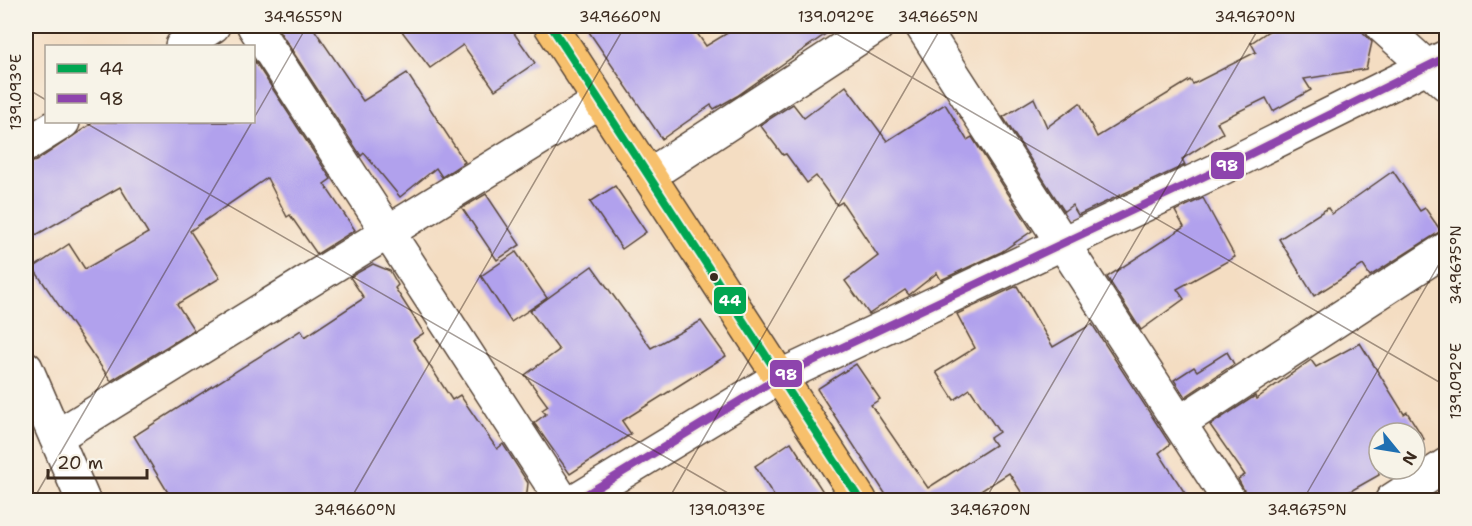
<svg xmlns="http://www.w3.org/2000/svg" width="1472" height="526" font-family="'Shantell Sans',sans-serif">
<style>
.building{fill:#b1a1ed}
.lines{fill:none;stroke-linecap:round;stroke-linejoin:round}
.minor-casing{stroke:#574537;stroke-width:36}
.major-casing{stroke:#574537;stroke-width:36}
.minor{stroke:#fff;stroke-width:33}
.major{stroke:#f7c06c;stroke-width:33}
.bus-1-casing{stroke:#f7f3e8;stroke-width:12}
.bus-2-casing{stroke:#f7f3e8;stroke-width:12}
.bus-1{stroke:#00a651;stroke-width:8}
.bus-2{stroke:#8e44ad;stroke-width:8}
.ticks{fill:none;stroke:#3b2a1e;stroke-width:1.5;stroke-opacity:0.45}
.bus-dot{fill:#3b2a1e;stroke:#f7f3e8;stroke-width:2}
.line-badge{stroke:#f7f3e8;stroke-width:2}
.badge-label{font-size:16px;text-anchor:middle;font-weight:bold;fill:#fff}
.neatline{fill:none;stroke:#3b2a1e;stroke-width:2}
.ticks-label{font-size:15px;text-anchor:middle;fill:#3b2a1e}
</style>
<rect width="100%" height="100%" fill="#f7f3e8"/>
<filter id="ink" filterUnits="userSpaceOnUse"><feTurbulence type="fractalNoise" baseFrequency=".0167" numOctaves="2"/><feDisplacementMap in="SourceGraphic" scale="12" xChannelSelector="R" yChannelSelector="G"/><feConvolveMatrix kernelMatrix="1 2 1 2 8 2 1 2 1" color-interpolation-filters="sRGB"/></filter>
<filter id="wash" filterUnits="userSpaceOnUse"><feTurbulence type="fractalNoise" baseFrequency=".008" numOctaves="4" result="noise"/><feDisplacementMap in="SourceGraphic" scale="24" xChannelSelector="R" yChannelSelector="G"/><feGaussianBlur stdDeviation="1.35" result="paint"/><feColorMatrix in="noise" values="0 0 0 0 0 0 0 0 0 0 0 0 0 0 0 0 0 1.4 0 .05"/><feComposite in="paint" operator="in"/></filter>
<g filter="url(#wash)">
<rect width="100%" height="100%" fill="#f4ddc2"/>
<g id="blocks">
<g class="building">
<polygon points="276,26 312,26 363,101 407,73 465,162 442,177 436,168 400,197 364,153 361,156"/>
<polygon points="398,26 509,26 535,63 495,90 463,45 430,68"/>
<polygon points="585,26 692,26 706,46 739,26 837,26 737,96 714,109 711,105 662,139"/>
<polygon points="1276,26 1357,26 1372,42 1366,69 1304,79 1311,90 1273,111 1266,98 1217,122 1223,133 1182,159 1185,165 1078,215 1072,205 1064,211 1003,117 1034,98 1047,127 1080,103 1097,137 1190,80 1193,84 1256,52 1251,43"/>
<polygon points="254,60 331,179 324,184 355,230 317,254 290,215 287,217 267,178 190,231 220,278 177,304 194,330 111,381 33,268 69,244 85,269 148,233 120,187 36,235 26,220 26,164 36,161 94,122 254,122"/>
<polygon points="846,86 887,141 945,104 967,140 972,137 1032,231 1001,252 941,280 937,273 909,295 905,290 869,314 845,281 878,256 842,202 837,205 816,176 807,183 786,154 783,155 760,125 793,104 804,118"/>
<polygon points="1393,171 1420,211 1425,208 1441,231 1370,276 1363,265 1314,296 1279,239 1328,208 1332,214"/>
<polygon points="615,186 646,232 622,249 590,202"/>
<polygon points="486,194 520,245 497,260 462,208"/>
<polygon points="1203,198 1235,257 1177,289 1184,299 1141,330 1107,277 1184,227 1175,211"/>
<polygon points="516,252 547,298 511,322 481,276"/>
<polygon points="373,264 390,271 398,285 395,288 424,333 413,340 452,400 460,395 497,449 503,444 528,483 526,501 173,501 134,436 301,330 305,337 364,298 350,277"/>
<polygon points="592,266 651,348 701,321 726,356 622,421 631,434 570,474 534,423 546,414 542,410 548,406 525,375 559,350 530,311"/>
<polygon points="1017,286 1053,347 1092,324 1170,444 1159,453 1190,501 1027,501 1009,473 965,501 890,501 817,389 856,364 880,399 871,405 928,488 995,445 990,438 999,432 970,389 954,400 936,372 975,348 957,314"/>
<polygon points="1360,343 1404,414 1407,412 1424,439 1415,445 1415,433 1379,433 1379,475 1333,501 1250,501 1238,479 1245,475 1210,425 1255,396 1256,399 1311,360 1316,367"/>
<polygon points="1227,352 1234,364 1185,397 1174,380 1194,367 1197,371"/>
<polygon points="791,442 829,501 777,501 755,466"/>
</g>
</g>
</g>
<g filter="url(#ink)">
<use href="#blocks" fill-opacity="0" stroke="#574537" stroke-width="1.5"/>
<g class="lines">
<defs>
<g id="minor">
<polyline points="254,26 562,500"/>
<polyline points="922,26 1229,500"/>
<polyline points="1382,26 1446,84"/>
<polyline points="182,46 213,26"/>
<polyline points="26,145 63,122"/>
<polyline points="648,176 877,26"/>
<polyline points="26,368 83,500"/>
<polyline points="1179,423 1446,249"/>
<polyline points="56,437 600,101"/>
<polyline points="577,500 779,377 1218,170 1446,57"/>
<polyline points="1392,500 1446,465"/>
</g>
<polyline id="major" points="551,26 860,500"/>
</defs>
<use href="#minor" class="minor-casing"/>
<use href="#major" class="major-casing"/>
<use href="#minor" class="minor"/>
<use href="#major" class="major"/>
<defs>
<polyline id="bus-1" points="551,26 860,500"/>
<polyline id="bus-2" points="577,500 779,377 1218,170 1446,57"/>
</defs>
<use href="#bus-1" class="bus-1-casing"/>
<use href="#bus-2" class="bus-2-casing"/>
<use href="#bus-1" class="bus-1"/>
<use href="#bus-2" class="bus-2"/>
</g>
</g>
<path class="ticks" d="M823 26 1446 386M26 88 46 100M254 118 307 26M84 122 740 500M33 500 252 122M350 500 625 26M668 500 942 26M985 500 1260 26M1303 500 1446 252"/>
<circle class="bus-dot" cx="714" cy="277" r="5"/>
<g class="line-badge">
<rect x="1210" y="151" width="35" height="29" rx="6" fill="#8e44ad"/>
<rect x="713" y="286" width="34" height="29" rx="6" fill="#00a651"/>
<rect x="769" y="359" width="34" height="29" rx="6" fill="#8e44ad"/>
</g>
<g class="badge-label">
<text x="1227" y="171">98</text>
<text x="730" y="306">44</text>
<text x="786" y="380">98</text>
</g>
<rect width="1472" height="526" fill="none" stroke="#f7f3e8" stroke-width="66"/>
<rect x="45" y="45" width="210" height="78" fill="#f7f3e8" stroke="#aca397" stroke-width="1.5"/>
<rect x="57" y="64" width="30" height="9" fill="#00a651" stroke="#aca397" stroke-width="1.5"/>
<text x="99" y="75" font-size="18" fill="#3b2a1e">44</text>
<rect x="57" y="94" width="30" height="9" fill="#8e44ad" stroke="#aca397" stroke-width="1.5"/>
<text x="99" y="105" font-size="18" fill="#3b2a1e">98</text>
<g transform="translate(1397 451) rotate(120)"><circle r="28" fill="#f7f3e8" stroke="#aca397" stroke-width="1.5"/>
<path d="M0-4.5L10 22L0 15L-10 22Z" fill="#1f6fb2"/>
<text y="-9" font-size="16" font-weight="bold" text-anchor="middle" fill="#3b2a1e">N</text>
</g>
<path d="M48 469v9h99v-9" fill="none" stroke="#3b2a1e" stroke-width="3"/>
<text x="57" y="469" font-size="18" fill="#3b2a1e" stroke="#f7f3e8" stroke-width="4.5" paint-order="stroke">20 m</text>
<rect x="33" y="33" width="1406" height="460" class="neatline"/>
<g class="ticks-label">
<text x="303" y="22">34.9655°N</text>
<text x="620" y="22">34.9660°N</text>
<text x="836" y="22">139.092°E</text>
<text x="938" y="22">34.9665°N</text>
<text x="1255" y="22">34.9670°N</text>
<text transform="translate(16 92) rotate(-90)" y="5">139.093°E</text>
<text transform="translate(1456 265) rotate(-90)" y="5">34.9675°N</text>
<text transform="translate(1456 381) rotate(-90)" y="5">139.092°E</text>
<text x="355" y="515">34.9660°N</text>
<text x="727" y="515">139.093°E</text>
<text x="990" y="515">34.9670°N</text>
<text x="1307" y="515">34.9675°N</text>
</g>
</svg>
